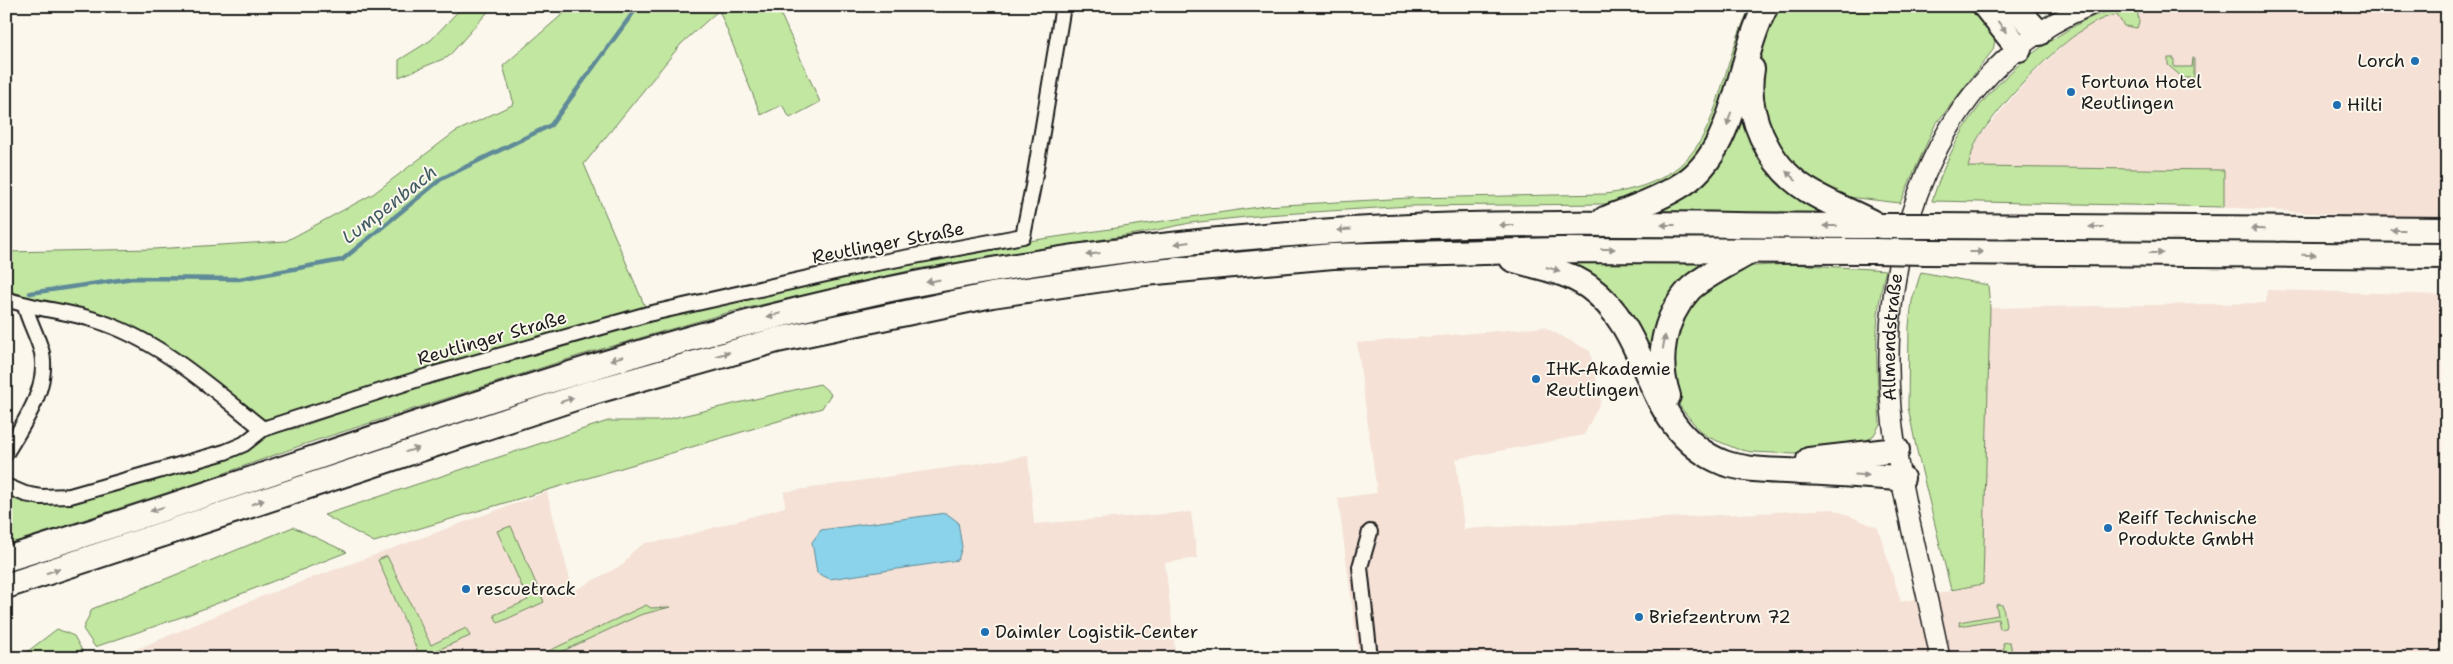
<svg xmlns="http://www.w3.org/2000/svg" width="2453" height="664" font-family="'Shantell Sans',sans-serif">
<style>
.built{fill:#f5e1d6}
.green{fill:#c2e7a1;stroke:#6f825e}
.water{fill:#8ad3ea;stroke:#5e8a98}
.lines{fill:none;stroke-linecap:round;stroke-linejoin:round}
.stream{stroke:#5e8a98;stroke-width:4.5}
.street-casing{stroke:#1c1c1c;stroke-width:18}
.secondary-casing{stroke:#1c1c1c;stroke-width:22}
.highway-casing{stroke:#1c1c1c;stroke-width:28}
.street{stroke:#fbf7ec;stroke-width:14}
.secondary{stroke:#fbf7ec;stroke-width:19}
.highway{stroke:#fbf7ec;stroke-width:24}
.highway-bridge-casing{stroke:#1c1c1c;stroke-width:28;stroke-linecap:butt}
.highway-bridge{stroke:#fbf7ec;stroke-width:24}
.oneway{fill:#97948e}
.poi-dot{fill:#1f6fb2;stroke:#fbf7ec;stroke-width:2}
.labels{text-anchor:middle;stroke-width:4;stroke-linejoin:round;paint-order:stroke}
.poi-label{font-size:18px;fill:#1c1c1c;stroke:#fbf7ec;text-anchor:start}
.street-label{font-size:18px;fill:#1c1c1c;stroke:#fbf7ec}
.water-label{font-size:19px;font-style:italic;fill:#425c64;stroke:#fbf7ec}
</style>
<rect width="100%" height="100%" fill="#fbf7ec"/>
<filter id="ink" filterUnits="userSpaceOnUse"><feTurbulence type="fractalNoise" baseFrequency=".02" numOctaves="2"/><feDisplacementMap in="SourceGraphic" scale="10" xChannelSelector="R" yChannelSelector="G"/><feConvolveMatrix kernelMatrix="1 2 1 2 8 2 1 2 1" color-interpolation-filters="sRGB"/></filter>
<g filter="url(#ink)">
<g class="built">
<polygon points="2126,6 2447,6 2447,217 2370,217 2224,207 2224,170 1967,167 1977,140 2028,79 2073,36 2104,16"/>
<polygon points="2267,290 2447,295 2447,658 1359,658 1338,498 1377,493 1357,343 1544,327 1590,351 1601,401 1584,435 1456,459 1464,529 1833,509 1878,528 1901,602 1983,584 1990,308 2266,303"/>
<polygon points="1028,456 1034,524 1191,512 1197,558 1165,563 1176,658 116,658 260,597 544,493 546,489 573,591 624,564 632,552 645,543 675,539 785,507 784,492"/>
</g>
<g class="green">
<polygon points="463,6 493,6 448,57 399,77 399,60 431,40"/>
<polygon points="572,6 777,6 820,102 790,118 782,105 761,115 719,10 681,44 584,164 646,309 428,368 284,419 261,419 72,307 6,310 6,252 154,249 286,241 373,194 455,132 514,104 503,66"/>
<path d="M1751 6H1761L1720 121 1685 172 1636 199 1604 204 1409 206 1265 215 1190 223 1142 233 917 269 730 312 581 355 305 444 200 482 6 545V497L41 502 249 448 268 434 297 428 433 381 650 320 835 277 1022 242 1265 206 1409 198 1605 194C1728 179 1707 92 1751 6Z"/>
<polygon points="1780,6 1977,6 1996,36 1993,50 1935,125 1900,203 1831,195 1790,167 1761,122 1757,55"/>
<path d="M2125 6 2137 7 2139 23 2137 28 2124 26 2117 15C2076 18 2001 104 1978 138 1973 146 1971 158 1968 167L2224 170V207L1932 201C1959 115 2006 63 2085 20 2097 14 2112 11 2125 6Z"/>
<polygon points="2168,58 2174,58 2174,67 2192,67 2193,58 2194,58 2194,78 2183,78 2168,65"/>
<polygon points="1739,109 1749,125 1846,215 1637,212 1652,207"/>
<polygon points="1540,255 1721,255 1656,358"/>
<path d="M1791 264 1886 270C1872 318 1877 374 1880 424L1874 435 1860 445 1795 454 1752 452 1737 449 1708 437 1700 431 1681 408 1673 393 1670 334 1693 293 1736 267Z"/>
<polygon points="1921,272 1988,285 1990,308 1983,584 1951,590 1916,447 1908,407 1909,326 1912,301"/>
<polygon points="820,384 831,394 822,408 374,542 324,515 608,421 660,421"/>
<polygon points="511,526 544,602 498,623 494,615 528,600 497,531"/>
<polygon points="293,527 347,552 190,614 95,647 83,629 92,609"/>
<polygon points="387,556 431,645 466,628 470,636 433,652 418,652 378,560"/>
<polygon points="2000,604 2003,606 2006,625 2005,628 2000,629 1998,619 1960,626 1959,622 1998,615 1996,605"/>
<polygon points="646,605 651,608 670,607 640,615 548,658 534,658"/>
<polygon points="57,629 74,636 84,654 77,658 19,658"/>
<polygon points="2010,642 2013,658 1975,657 2004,651 2003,643"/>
</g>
<polygon class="water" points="946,513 958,522 962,547 958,560 830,579 817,573 812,542 821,530"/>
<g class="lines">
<polyline class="stream" points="30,293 133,278 239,279 342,260 441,179 551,125 638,6"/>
<defs>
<g id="street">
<path d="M6 299C35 309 66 311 95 320 160 340 211 388 263 429"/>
<path d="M6 453C23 424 49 389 42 353 38 337 29 322 25 306"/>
<polyline points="6,486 25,494 41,497 70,496 225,452 244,444 263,429 431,375 648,314 866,265 1023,236 1033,186 1063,6"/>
<polyline points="1370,532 1360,567 1370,658"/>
</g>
<g id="secondary">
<path id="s1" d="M1940 658C1924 575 1899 493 1891 409 1877 253 1933 70 2089 6"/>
</g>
<g id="highway">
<polyline points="1985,6 2019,49"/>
<polyline points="2014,6 2039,33"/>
<path d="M1752 69C1744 113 1768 165 1806 189 1827 203 1853 212 1875 224"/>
<path d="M1605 219C1630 209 1655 201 1678 187 1738 153 1736 62 1766 6"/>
<polyline points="1933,226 2447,230"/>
<polyline points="1927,252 2447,256"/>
<path d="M1512 259C1539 268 1565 270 1589 287 1655 335 1642 431 1724 463 1748 471 1775 470 1799 472 1833 473 1867 476 1902 478"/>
<path d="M1668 396C1656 359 1663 319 1689 290 1700 278 1735 261 1751 251"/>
<polyline points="1809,460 1897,450"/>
<path d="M6 559C311 466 606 345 920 283 1074 253 1231 235 1389 228 1552 220 1717 226 1881 226"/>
<polyline points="6,586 593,392 777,340 992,295 1145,273 1333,256 1560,250 1874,251"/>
</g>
</defs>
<use href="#street" class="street-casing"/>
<use href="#secondary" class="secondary-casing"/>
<use href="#highway" class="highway-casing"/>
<use href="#street" class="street"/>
<use href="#secondary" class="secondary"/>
<use href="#highway" class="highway"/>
<defs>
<g id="highway-bridge">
<polyline points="1881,226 1933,226"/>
<polyline points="1874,251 1927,252"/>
</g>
</defs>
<use href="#highway-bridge" class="highway-bridge-casing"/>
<use href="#highway-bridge" class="highway-bridge"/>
</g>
<defs><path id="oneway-solid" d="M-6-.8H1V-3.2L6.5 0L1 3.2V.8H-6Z" transform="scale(1.25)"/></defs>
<g class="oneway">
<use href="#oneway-solid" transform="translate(2002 27) rotate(54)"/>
<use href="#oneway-solid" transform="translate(1729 119) rotate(107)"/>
<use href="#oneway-solid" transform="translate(1791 176) rotate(-137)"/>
<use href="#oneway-solid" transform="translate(1506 225) rotate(180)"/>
<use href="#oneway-solid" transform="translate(1668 225) rotate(-180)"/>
<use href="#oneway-solid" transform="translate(1830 226) rotate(180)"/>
<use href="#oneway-solid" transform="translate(2096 227) rotate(-180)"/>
<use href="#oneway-solid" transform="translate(2258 229) rotate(-179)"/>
<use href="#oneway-solid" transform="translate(1344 230) rotate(177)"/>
<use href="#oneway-solid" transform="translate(2398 230) rotate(-180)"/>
<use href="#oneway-solid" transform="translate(1182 243) rotate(173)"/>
<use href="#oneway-solid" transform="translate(1608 249)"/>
<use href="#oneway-solid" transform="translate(1976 252)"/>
<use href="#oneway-solid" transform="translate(2156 253)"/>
<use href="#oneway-solid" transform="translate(1093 254) rotate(172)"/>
<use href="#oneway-solid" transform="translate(2309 255) rotate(1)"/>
<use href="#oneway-solid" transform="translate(1553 269) rotate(16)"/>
<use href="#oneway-solid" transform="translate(933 281) rotate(169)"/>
<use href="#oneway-solid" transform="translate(774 315) rotate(166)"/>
<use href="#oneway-solid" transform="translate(1664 342) rotate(-81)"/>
<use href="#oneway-solid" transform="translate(723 354) rotate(-15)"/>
<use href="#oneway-solid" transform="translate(617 358) rotate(164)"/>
<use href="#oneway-solid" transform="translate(567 400) rotate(-18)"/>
<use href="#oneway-solid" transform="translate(412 450) rotate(-18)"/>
<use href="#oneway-solid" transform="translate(1862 475) rotate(4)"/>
<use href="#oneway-solid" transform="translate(258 502) rotate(-19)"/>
<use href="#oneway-solid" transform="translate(157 509) rotate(162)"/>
<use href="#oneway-solid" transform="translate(53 571) rotate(-18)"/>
</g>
</g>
<g class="poi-dot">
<circle cx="2415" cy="61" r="5"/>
<circle cx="2071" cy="92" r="5"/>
<circle cx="2337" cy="105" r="5"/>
<circle cx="1536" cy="379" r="5"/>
<circle cx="2108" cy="528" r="5"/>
<circle cx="466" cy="589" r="5"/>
<circle cx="1639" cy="617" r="5"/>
<circle cx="985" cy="632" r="5"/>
</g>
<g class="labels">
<g class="poi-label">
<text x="2405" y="67" text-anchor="end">Lorch</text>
<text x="2081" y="88">Fortuna Hotel<tspan x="2081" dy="21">Reutlingen</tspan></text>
<text x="2347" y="111">Hilti</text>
<text x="1546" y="375">IHK-Akademie<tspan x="1546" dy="21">Reutlingen</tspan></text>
<text x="2118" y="524">Reiff Technische<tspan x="2118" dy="21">Produkte GmbH</tspan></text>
<text x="476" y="595">rescuetrack</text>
<text x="1649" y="623">Briefzentrum 72</text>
<text x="995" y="638">Daimler Logistik-Center</text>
</g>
<g class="street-label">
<text transform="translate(888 243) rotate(-11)" y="6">Reutlinger Straße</text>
<text transform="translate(492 338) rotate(-16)" y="6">Reutlinger Straße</text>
<text dy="6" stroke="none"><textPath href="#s1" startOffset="326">Allmendstraße</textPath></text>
</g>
<g class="water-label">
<text transform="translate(389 204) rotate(-38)" y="7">Lumpenbach</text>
</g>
</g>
<rect width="2453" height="664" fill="none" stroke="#fbf7ec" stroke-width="25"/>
<rect x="12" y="12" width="2428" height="639" fill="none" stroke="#1c1c1c" stroke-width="2" filter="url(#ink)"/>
</svg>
